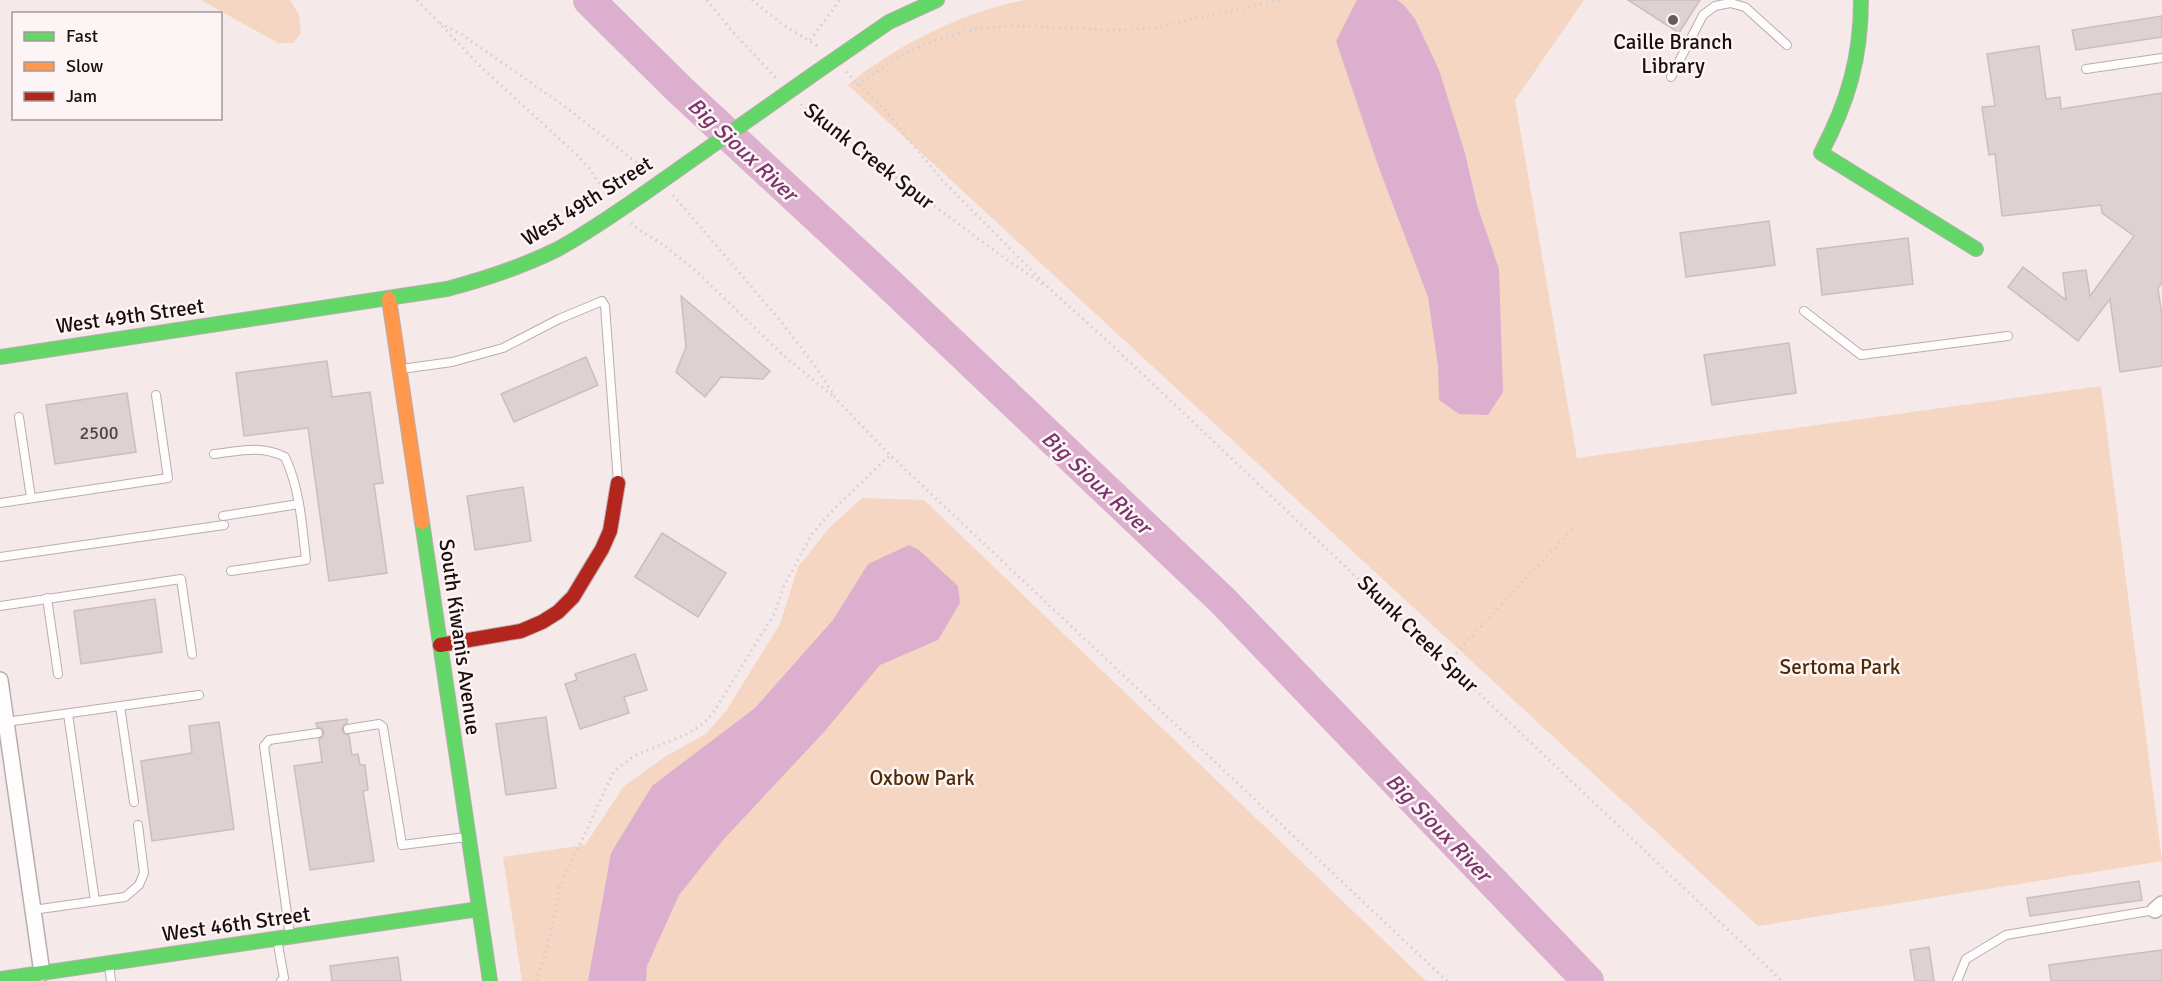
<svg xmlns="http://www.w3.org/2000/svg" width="2162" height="981" font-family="Signika,sans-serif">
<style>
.green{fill:#f5d6c2}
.water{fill:#dcafce}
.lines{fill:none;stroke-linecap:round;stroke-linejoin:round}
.river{stroke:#dcafce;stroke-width:32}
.building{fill:#ded1d3;stroke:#cabec0;stroke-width:1.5}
.lane-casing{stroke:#baadae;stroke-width:10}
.street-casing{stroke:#baadae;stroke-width:18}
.fast-casing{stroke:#baadae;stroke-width:16}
.slow-casing{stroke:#baadae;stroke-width:16}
.jam-casing{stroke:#baadae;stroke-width:16}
.path{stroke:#d3cfcf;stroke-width:3;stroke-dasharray:1.5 4.5;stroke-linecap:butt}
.lane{stroke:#fefcfc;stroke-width:8}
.street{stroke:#fefcfc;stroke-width:15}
.fast{stroke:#63d668;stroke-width:14}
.slow{stroke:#ff974d;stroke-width:14}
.jam{stroke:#b3261e;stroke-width:14}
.fast-bridge-casing{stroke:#baadae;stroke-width:16;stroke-linecap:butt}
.fast-bridge{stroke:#63d668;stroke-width:14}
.poi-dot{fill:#675b5b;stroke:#fdf5f5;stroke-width:2}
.labels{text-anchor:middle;stroke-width:5;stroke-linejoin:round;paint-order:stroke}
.number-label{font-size:18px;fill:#4f4242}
.poi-label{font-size:21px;fill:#1b0e0e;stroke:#fdf5f5}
.street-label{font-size:21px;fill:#1b0e0e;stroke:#fdf5f5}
.park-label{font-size:21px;fill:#502a05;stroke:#fdf5f5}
.water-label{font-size:22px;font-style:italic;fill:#7a336c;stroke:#fdf5f5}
</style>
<rect width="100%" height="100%" fill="#f5e9e9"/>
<g class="green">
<polygon points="201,0 290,0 299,15 301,33 293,43 278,43"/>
<path d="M1027 0H1584L1515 100 1577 458 2101 386 2162 861 1758 926 848 85C891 48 970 8 1027 0Z"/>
<polygon points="862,498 924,500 1426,981 522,981 503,857 585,845 624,786 666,756 706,734 726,711 780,624 798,567 830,527"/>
</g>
<g class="water">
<polygon points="1357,0 1397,0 1404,5 1415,19 1439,70 1465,153 1477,205 1499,269 1503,392 1488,415 1459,414 1439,400 1438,366 1428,297 1379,168 1336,41"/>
<polygon points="909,545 919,550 958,586 960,603 938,640 880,665 824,732 723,840 679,895 647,966 646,981 588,981 611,853 652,786 755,708 833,620 868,564"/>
</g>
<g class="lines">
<polyline class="river" points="589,0 679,89 886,281 1223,601 1588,981"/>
</g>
<g class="building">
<polygon points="1628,0 1700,0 1679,33"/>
<polygon points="2162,16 2162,37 2076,50 2072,30"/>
<polygon points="2039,46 2046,99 2060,97 2061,109 2162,93 2162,283 2158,288 2162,316 2162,366 2120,372 2110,299 2078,341 2008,287 2023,267 2066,300 2063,273 2086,270 2090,296 2134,236 2102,213 2101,205 2002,216 1995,154 1989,155 1982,107 1995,106 1987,54"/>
<polygon points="1769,221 1775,265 1686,277 1680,233"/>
<polygon points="1908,238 1913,284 1822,295 1817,249"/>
<polygon points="681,296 770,371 763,379 721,377 705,397 676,372 686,347"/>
<polygon points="1789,343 1796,393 1712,405 1704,355"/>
<polygon points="586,357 598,385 514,422 501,394"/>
<polygon points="327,361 332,397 370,392 383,483 374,484 387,573 329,581 308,428 244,436 236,373"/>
<polygon points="127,393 136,452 55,464 46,405"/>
<polygon points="523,487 531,541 475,550 467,496"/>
<polygon points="662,533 726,573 698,617 635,577"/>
<polygon points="155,599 162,652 81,664 74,611"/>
<polygon points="635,654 647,690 624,697 629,713 580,729 565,684 577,680 575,674"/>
<polygon points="546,717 556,788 506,795 496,724"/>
<polygon points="347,719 347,723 343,726 342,731 345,734 349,735 352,755 358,754 360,765 365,765 368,790 363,791 374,861 310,870 294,766 322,762 319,739 323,736 324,732 321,728 317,727 316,723"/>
<polygon points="219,722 234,829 152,841 141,761 192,753 189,726"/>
<polygon points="2139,881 2142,900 2030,916 2027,898"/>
<polygon points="1929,947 1934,981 1915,981 1910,950"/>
<polygon points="2162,950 2162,981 2051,981 2049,965"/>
<polygon points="398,957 401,981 332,981 330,966"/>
</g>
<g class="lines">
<defs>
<g id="lane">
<polyline points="2086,69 2162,58"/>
<polyline points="1671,77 1703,15 1715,6 1730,3 1745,7 1787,45"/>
<polyline points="1804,311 1861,355 2008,336"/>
<polyline points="401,369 452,362 503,348 559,319 602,301 605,306 618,482"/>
<polyline points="19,417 31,498"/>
<path d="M214 454C240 451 261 445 285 457 300 489 302 525 306 560L231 571"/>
<polyline points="0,503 168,478 156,395"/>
<polyline points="223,516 299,504"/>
<polyline points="0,557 224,525"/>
<polyline points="47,598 58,674"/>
<polyline points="0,606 181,579 192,654"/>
<polyline points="120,706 134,802"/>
<polyline points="68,714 95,901"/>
<polyline points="6,722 199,695"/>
<polyline points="348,729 379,724 383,727 402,845 466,837"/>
<polyline points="33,910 125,897 139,885 144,873 138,825"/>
<polyline points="290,936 264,746 269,740 318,733"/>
<polyline points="277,939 284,978 281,981"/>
<polyline points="109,965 111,981"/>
<polyline points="1957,981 1966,959 2006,935 2155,910"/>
</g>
<g id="street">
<polyline points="0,680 42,973"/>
<polyline points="2155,910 2162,904"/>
</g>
<g id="fast">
<path d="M1861 0C1861 58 1848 102 1821 153L1976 249"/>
<polyline points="818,71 889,22 937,0"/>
<path d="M0 357 447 289C485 279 521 267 556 250 586 234 614 214 642 195"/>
<polyline points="422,522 490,981"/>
<polyline points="0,979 479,909"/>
</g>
<polyline id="slow" points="389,299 422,522"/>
<polyline id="jam" points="440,645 521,631 542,622 558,612 573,597 602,549 610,531 618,483"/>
</defs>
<use href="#lane" class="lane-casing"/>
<use href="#street" class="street-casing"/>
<use href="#fast" class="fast-casing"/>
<use href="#slow" class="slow-casing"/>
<use href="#jam" class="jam-casing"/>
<g class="path">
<polyline points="417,0 484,70 574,152 589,168 607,195"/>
<polyline points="707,0 731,30 776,78"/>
<polyline points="752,0 782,24 819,47"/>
<polyline points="440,23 461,34 567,108 646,170"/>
<polyline points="810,40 840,0"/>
<polyline points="846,72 884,109 941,179 1050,289 1114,347 1782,981"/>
<polyline points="857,85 900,56 931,42 978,28 1020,26 1117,30 1153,28 1280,0"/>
<polyline points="801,104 812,115 1003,257 1044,285"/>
<polyline points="673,195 779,319 816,367 836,399 890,455 1447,981"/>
<polyline points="631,223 639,230 662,244 695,270 784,356 833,396"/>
<polyline points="1448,662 1574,527"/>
<polyline points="536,981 548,945 560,887 614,771 634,756 689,733 704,723 713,713 774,614 784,586 812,534 833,510 890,455"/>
</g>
<use href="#lane" class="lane"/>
<use href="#street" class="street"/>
<use href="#fast" class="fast"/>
<use href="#slow" class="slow"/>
<use href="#jam" class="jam"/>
<defs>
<polyline id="fast-bridge" points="642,195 818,71"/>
</defs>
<use href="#fast-bridge" class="fast-bridge-casing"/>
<use href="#fast-bridge" class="fast-bridge"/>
</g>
<circle class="poi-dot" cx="1673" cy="20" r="6"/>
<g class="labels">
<g class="number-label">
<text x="99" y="439">2500</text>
</g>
<g class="poi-label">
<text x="1673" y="49">Caille Branch<tspan x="1673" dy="24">Library</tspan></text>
</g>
<g class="street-label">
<text transform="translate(869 156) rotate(38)" y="7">Skunk Creek Spur</text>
<text transform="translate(587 201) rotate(-32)" y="7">West 49th Street</text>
<text transform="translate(130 316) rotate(-8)" y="7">West 49th Street</text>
<text transform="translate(1418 634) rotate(44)" y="7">Skunk Creek Spur</text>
<text transform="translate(460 637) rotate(82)" y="7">South Kiwanis Avenue</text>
<text transform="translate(236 924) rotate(-8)" y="7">West 46th Street</text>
</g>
<g class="park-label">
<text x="1840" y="674">Sertoma Park</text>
<text x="922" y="785">Oxbow Park</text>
</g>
<g class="water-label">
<text transform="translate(743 149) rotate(43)" y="8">Big Sioux River</text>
<text transform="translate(1097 482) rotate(43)" y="8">Big Sioux River</text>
<text transform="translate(1439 827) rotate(46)" y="8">Big Sioux River</text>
</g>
</g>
<rect x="12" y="12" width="210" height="108" fill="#fdf5f5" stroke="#a39999" stroke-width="1.5"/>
<rect x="24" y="32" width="30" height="9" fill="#63d668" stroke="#a39999" stroke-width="1.5"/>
<text x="66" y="42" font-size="18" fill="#1b0e0e">Fast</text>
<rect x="24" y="62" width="30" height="9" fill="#ff974d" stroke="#a39999" stroke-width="1.5"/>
<text x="66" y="72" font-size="18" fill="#1b0e0e">Slow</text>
<rect x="24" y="92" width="30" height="9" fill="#b3261e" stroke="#a39999" stroke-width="1.5"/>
<text x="66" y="102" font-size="18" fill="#1b0e0e">Jam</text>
</svg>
